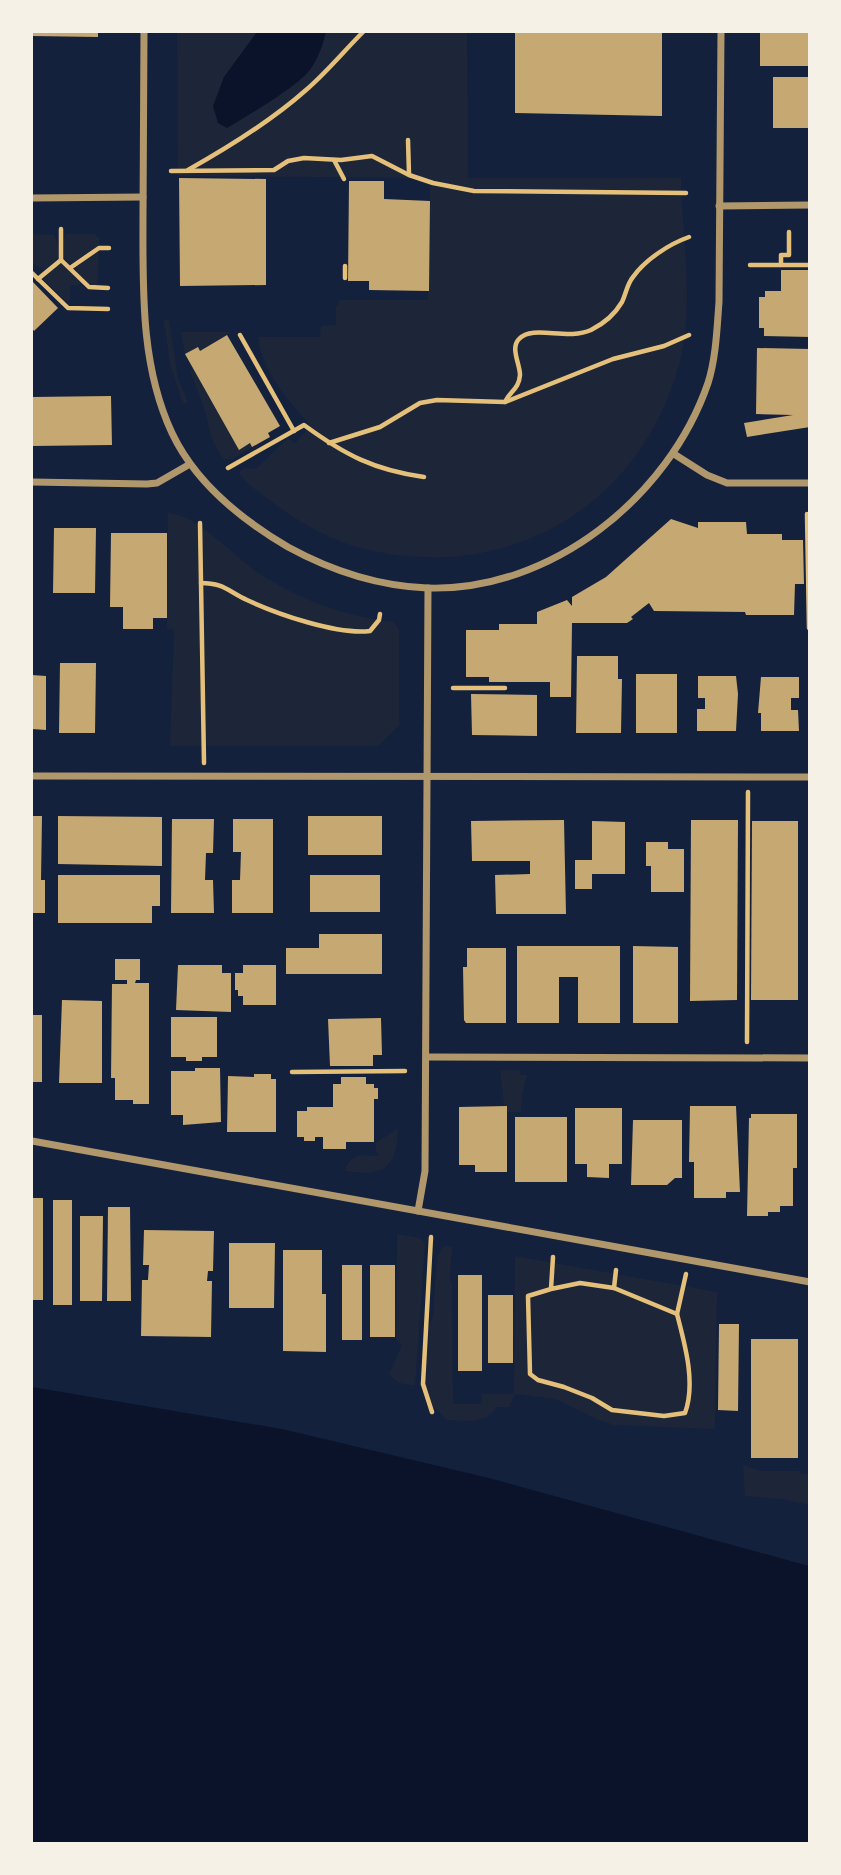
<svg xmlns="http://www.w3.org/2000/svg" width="841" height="1875" font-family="'DM Sans',sans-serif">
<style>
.green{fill:#1d2539}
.water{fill:#0b132b}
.building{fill:#c6a872}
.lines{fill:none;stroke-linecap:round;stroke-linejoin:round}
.path{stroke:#e5c07b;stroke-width:4.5}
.minor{stroke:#b1986c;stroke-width:7}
</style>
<rect width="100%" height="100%" fill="#14213d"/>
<g class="green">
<path d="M177 32H467L468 178H681C682 245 697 314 675 378 632 511 505 581 369 550 322 540 282 511 245 481L239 472 245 468 256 469 288 438 295 443 311 426C288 400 262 372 258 337H320L321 326 336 325V306H339V300H428L430 178 178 176Z"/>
<polygon points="32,234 54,235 59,246 59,257 44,270 32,263"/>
<polygon points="66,234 94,234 99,238 99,245 70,264 63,257 63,239"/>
<polygon points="99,251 97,285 95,286 87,282 74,268"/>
<polygon points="60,262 81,282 80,285 70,285 70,300 65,300 43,279"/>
<polygon points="164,320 169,320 178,379 188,402 183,404 170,364"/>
<polygon points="181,332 230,332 200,351 198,347 185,354"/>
<path d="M193 370 239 450 250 443 252 447 233 459H224C208 438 211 431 204 408 200 396 195 384 190 371Z"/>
<path d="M168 513C198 515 231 554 257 572 297 599 346 617 394 622L399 629V725L378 746H170L174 630 167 629Z"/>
<polygon points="500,1070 520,1070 520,1075 527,1075 522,1095 521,1112 505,1112"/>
<path d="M398 1128C397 1168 384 1177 346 1171L345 1168C355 1152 362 1156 379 1156L376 1150V1143Z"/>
<polygon points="397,1234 420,1238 425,1243 415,1386 399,1383 389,1374 402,1346 396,1339"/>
<path d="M444 1246H452L450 1280 452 1284 453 1404H482V1394H514L515 1256 717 1292 715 1429 614 1425 599 1420 556 1399 515 1394 509 1407H496C488 1425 464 1420 447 1420L433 1407 426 1386 427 1331 433 1316 437 1257Z"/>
<polygon points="743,1465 761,1471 799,1471 800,1474 809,1474 809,1505 782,1499 745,1496"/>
</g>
<g class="water">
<path d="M257 32H326C323 44 319 56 312 67 300 86 248 115 227 128L218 123 213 106 224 77Z"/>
<polygon points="32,1387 282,1429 489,1478 809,1566 809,1843 32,1843"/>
</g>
<g class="building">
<polygon points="32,32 98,32 98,37 32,36"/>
<polygon points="515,32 662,32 662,116 515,113"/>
<rect x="760" y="32" width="50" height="34"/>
<rect x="773" y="77" width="37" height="51"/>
<polygon points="179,178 266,179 266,285 180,286"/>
<polygon points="349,181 384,181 384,199 430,201 429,291 369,290 369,281 348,281"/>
<polygon points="781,270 810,270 810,337 764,336 764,328 759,328 759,297 765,297 765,291 781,291"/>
<polygon points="32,281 58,308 34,331 32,328"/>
<polygon points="227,335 280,426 268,433 270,437 252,447 250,443 239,450 185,354 198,347 200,351"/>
<polygon points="757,348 810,349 810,427 747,437 744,423 793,415 756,414"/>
<polygon points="111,396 112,445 32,446 32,397"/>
<polygon points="671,519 698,528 698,522 746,522 747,534 782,534 782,540 803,540 804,584 795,584 794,615 746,615 745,612 654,611 649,603 631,617 633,619 627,623 572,623 571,697 550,697 550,682 489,682 489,677 466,677 466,630 499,630 499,624 537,624 537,612 567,600 572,606 572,597 606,577"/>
<polygon points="54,528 96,528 95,593 53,593"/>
<polygon points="111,533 167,533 167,618 153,618 153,629 123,629 123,607 110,607"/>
<polygon points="577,656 618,656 618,679 622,679 621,733 576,733"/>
<polygon points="60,663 96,663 95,733 59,733"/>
<rect x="636" y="674" width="41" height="59"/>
<polygon points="32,675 46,676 46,730 32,729"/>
<polygon points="698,676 736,676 738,694 736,731 697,731 697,709 705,709 705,698 698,698"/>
<polygon points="761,677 799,677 799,698 791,698 791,710 798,710 799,731 761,731 761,713 758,713"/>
<polygon points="471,694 537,695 537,736 472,735"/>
<polygon points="32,816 42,816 41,880 45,880 45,913 32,913"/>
<polygon points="58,816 162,817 162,866 58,864"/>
<rect x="308" y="816" width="74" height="39"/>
<polygon points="172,819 214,819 213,853 206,853 205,880 213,880 214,913 171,913"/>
<polygon points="233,819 273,819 273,913 232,913 232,880 240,880 241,852 233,852"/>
<polygon points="564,820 566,914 496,914 495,875 530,874 530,861 472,861 471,821"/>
<polygon points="691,820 738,820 737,1000 690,1001"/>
<polygon points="592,821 625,822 625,874 592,874 592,889 575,889 575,860 592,860"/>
<polygon points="752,821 798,821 798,1000 751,1000"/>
<polygon points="646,842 668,842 668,849 684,849 684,892 651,892 651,866 646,866"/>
<polygon points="58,875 160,875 160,906 152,906 152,923 58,923"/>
<rect x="310" y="875" width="70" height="37"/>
<polygon points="319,934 382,934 382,974 286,974 286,948 319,948"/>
<polygon points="517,946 620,946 620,1023 578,1023 578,977 559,977 559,1023 517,1023"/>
<polygon points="633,946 678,947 678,1023 633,1023"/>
<polygon points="467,948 506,948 506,1023 466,1023 464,1020 463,967 467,967"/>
<polygon points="115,959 140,959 140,980 136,980 135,983 149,983 149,1104 133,1104 133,1100 115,1100 115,1078 111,1078 112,984 127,984 127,980 115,980"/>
<polygon points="178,965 222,965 222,973 231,973 231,1012 176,1010"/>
<polygon points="243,965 276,965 276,1005 243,1005 243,996 238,996 238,990 235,990 235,973 243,973"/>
<polygon points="62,1000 102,1001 102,1083 59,1083"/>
<rect x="32" y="1015" width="10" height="67"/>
<polygon points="171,1017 217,1017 217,1057 202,1057 202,1061 186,1061 186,1057 171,1057"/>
<polygon points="381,1018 382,1055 373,1055 373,1066 330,1066 328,1019"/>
<polygon points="195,1068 220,1068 221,1122 183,1125 183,1115 171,1115 171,1071 195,1071"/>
<polygon points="254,1074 271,1074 271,1079 276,1079 276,1132 227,1132 228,1076 254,1077"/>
<polygon points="341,1077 366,1077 366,1084 374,1084 374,1088 378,1088 378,1099 374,1099 374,1142 346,1142 346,1149 323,1149 323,1137 315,1137 315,1141 304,1141 304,1137 297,1137 297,1111 307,1111 307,1107 333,1107 333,1084 341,1084"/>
<polygon points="507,1106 507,1172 475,1172 475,1165 459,1165 459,1107"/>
<polygon points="690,1106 736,1106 740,1192 726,1192 726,1198 694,1198 694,1162 689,1162"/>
<polygon points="575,1108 622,1108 622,1164 609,1164 609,1178 587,1177 587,1164 575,1164"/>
<polygon points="751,1114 797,1114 797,1168 793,1168 793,1206 780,1206 780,1212 768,1212 768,1216 747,1216 749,1118 751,1118"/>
<rect x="515" y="1117" width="52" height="65"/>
<polygon points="633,1120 682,1120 682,1178 675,1178 667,1185 631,1185"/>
<rect x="32" y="1198" width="11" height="102"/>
<rect x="53" y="1200" width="19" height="105"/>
<polygon points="108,1207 130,1207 131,1301 107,1301"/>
<polygon points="80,1216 103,1216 102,1301 80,1301"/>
<polygon points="144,1230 214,1231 213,1271 208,1271 207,1281 212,1281 211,1337 141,1336 142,1280 148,1280 149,1265 143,1265"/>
<polygon points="229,1243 275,1243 274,1308 229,1308"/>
<polygon points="283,1250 322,1250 322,1294 326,1294 326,1352 283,1351"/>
<rect x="342" y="1265" width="20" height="75"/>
<rect x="370" y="1265" width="25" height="72"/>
<rect x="458" y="1275" width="24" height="96"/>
<rect x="488" y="1295" width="25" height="68"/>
<polygon points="719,1324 739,1324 738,1411 718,1410"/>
<rect x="751" y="1339" width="47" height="119"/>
</g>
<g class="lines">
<g class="path">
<polyline points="408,140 409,174"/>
<polyline points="334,160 344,179"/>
<path d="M188 170C229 147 270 122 306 90 326 73 344 51 363 32"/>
<polyline points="171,171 274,170 288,161 304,158 341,160 372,156 409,175 433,183 474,191 686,193"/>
<polyline points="61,229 61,260 89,287 108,288"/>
<polyline points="750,265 781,265 781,255 789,255 789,232"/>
<polyline points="781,265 810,265"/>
<polyline points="345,266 345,278"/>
<polyline points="70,268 99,248 109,248"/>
<polyline points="32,273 68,308 108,309"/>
<polyline points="38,279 61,260"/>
<polyline points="240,335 294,431"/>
<path d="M505 402C510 391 519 389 520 375 520 364 510 348 519 339 533 324 567 341 591 330 603 324 615 314 622 302 626 294 627 284 633 277 645 260 669 244 689 237"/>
<polyline points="329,443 380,427 420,403 437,400 505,402 613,359 664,346 689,335"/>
<path d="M228 468 304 425C345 455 374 470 424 477"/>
<polyline points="807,514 809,628"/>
<polyline points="200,523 204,763"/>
<path d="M201 583C223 583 228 591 247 600 277 614 337 635 370 631L379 620 380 614"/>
<polyline points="453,688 505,688"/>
<polyline points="747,1042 748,792"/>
<polyline points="292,1072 405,1071"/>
<polyline points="431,1237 423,1384 432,1412"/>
<polyline points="614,1288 616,1270"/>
<path d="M551 1289 528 1296 530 1374 538 1380 564 1387 592 1398 612 1410 664 1416 685 1413C696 1383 685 1345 677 1314L614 1288 580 1283 551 1289 553 1257"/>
<polyline points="677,1314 686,1274"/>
</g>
<g class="minor">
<path d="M144 32C144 92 143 153 143 214 143 287 140 365 172 433 195 482 242 520 288 547 330 570 379 586 427 588 551 592 669 497 708 383 716 358 717 328 719 302L721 32"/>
<polyline points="32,198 143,197"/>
<polyline points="719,206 810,205"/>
<polyline points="674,454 707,475 727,483 810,483"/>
<polyline points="32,482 147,484 157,483 190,464"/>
<polyline points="32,776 810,777"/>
<polyline points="427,1057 810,1058"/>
<polyline points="32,1141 810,1282"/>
<polyline points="418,1211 425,1171 428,588"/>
</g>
</g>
<rect width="841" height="1875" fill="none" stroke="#f6f1e7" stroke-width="66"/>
</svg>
